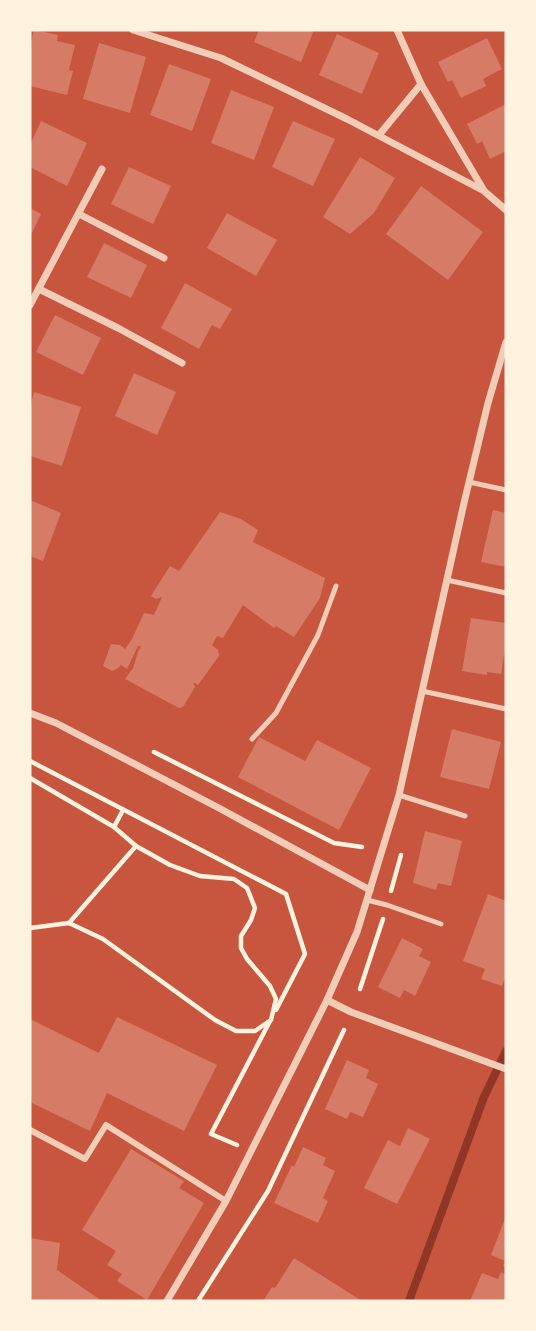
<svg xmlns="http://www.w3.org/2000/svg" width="536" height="1331" font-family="Merriweather,serif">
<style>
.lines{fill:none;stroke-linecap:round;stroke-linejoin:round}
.stream{stroke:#8f3625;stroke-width:8}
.building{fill:#d67c66}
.path{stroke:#fff3e0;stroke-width:4.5}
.service{stroke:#f1ccb7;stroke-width:5}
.pedestrian{stroke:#f1ccb7;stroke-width:6}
.minor{stroke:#f1ccb7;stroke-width:7}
</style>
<rect width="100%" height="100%" fill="#c8553d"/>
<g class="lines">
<polyline class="stream" points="409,1301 484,1097 506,1051"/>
</g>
<g class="building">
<polygon points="34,30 58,35 57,41 75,45 69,70 73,71 67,95 30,86 30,45"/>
<polygon points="259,30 314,30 301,62 254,42"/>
<polygon points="337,34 379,53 362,94 319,75"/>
<polygon points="487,38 502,69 483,79 486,86 461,98 452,80 448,82 438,62"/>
<polygon points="99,43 146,57 130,113 83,99"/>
<polygon points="169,64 211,79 192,131 150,115"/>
<polygon points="231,90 274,107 254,160 211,143"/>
<polygon points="506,104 506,151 490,159 482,141 477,144 467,124"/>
<polygon points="41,121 87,143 67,186 30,167 30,145"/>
<polygon points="293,121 335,139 313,186 272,167"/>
<polygon points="360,157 395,178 374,213 350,234 323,217"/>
<polygon points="129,167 171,186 153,224 111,204"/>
<polygon points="421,186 483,232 448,280 386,234"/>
<polygon points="30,208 41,214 30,237"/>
<polygon points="227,213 277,240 256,276 207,248"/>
<polygon points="104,243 147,265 131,298 87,277"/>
<polygon points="185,283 232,309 220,329 212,325 199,349 161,328"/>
<polygon points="55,315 101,338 83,375 36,352"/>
<polygon points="134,373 176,392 157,435 115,416"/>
<polygon points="34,392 81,407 62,466 30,456 30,407"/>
<polygon points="30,500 61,513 43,561 30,556"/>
<polygon points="493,510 506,513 506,567 481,562"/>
<polygon points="220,512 241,519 258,530 253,542 325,578 320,598 294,637 276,626 274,628 243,605 223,638 217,636 212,645 218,650 219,656 198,685 193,682 195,687 183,707 179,708 125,679 133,668 138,652 141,646 138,646 127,669 121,665 117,669 112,671 103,666 111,644 120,645 125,649 132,639 144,613 154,615 162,597 156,599 151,596 170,566 179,571"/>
<polygon points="471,618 506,623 506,642 501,674 487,672 487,675 462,671"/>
<polygon points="452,729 501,742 489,789 440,777"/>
<polygon points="259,737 305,761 317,740 371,768 339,830 238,777"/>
<polygon points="425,831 462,841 451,886 438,883 436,890 413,883"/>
<polygon points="488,894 506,901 506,975 502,986 481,979 485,969 463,961"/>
<polygon points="402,938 423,949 419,956 431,962 415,996 404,990 400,998 378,987"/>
<polygon points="117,1017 217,1065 184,1131 107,1093 90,1131 30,1102 30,1019 99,1053"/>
<polygon points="347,1060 369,1070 366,1078 378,1084 363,1117 350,1112 347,1119 325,1109"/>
<polygon points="408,1128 430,1139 397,1204 364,1188 388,1140 400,1146"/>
<polygon points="303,1147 326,1158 323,1165 335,1171 323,1198 328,1201 318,1223 274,1203 292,1165 294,1167"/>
<polygon points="131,1149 184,1181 179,1188 204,1203 147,1300 117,1281 122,1274 107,1265 116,1251 82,1230"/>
<polygon points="506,1216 506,1268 503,1266 505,1261 491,1255"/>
<polygon points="30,1238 60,1243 57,1270 102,1301 30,1301"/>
<polygon points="294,1258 362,1301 263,1301 272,1287 275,1288"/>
<polygon points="501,1272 506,1275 506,1301 470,1301 482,1273 498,1279"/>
</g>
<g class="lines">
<g class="path">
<polyline points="154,752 334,843 362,847"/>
<polyline points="30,761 286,894 305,954 276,1010"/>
<polyline points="30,778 114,827 136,846 170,865 200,876 234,879 247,888 255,908 251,920 241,936 241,948 247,959 270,986 276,999 271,1020 255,1031 236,1031 215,1020 103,939 69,923 30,928"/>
<polyline points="114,827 123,810"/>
<polyline points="391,891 401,855"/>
<polyline points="69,923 136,846"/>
<polyline points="360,989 383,919"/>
<polyline points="237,1145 211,1134 270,1021"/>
<polyline points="198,1301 268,1191 344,1030"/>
</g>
<g class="service">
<polyline points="469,482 506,490"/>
<polyline points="447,580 506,593"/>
<polyline points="422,691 506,709"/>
<polyline points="252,739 276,713 318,635 336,586"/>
<polyline points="399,795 465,816"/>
<polyline points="367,900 387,905 441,924"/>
</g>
<polyline class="pedestrian" points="30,1130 85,1159 106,1125 226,1201"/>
<g class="minor">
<polyline points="133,30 221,58 347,119 484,191 506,210"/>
<polyline points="397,30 421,84 483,189"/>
<polyline points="379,135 421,84"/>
<polyline points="79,214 164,258"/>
<polyline points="39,289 118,328 182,363"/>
<polyline points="30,305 102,169"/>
<polyline points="30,713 56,723 217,807 370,890"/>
<polyline points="327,1000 351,1012 506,1069"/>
<polyline points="167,1301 226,1201 327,1000 357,932 399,795 464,503 488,403 506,342"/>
</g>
</g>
<rect width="536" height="1331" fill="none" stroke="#fff3e0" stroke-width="63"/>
</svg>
